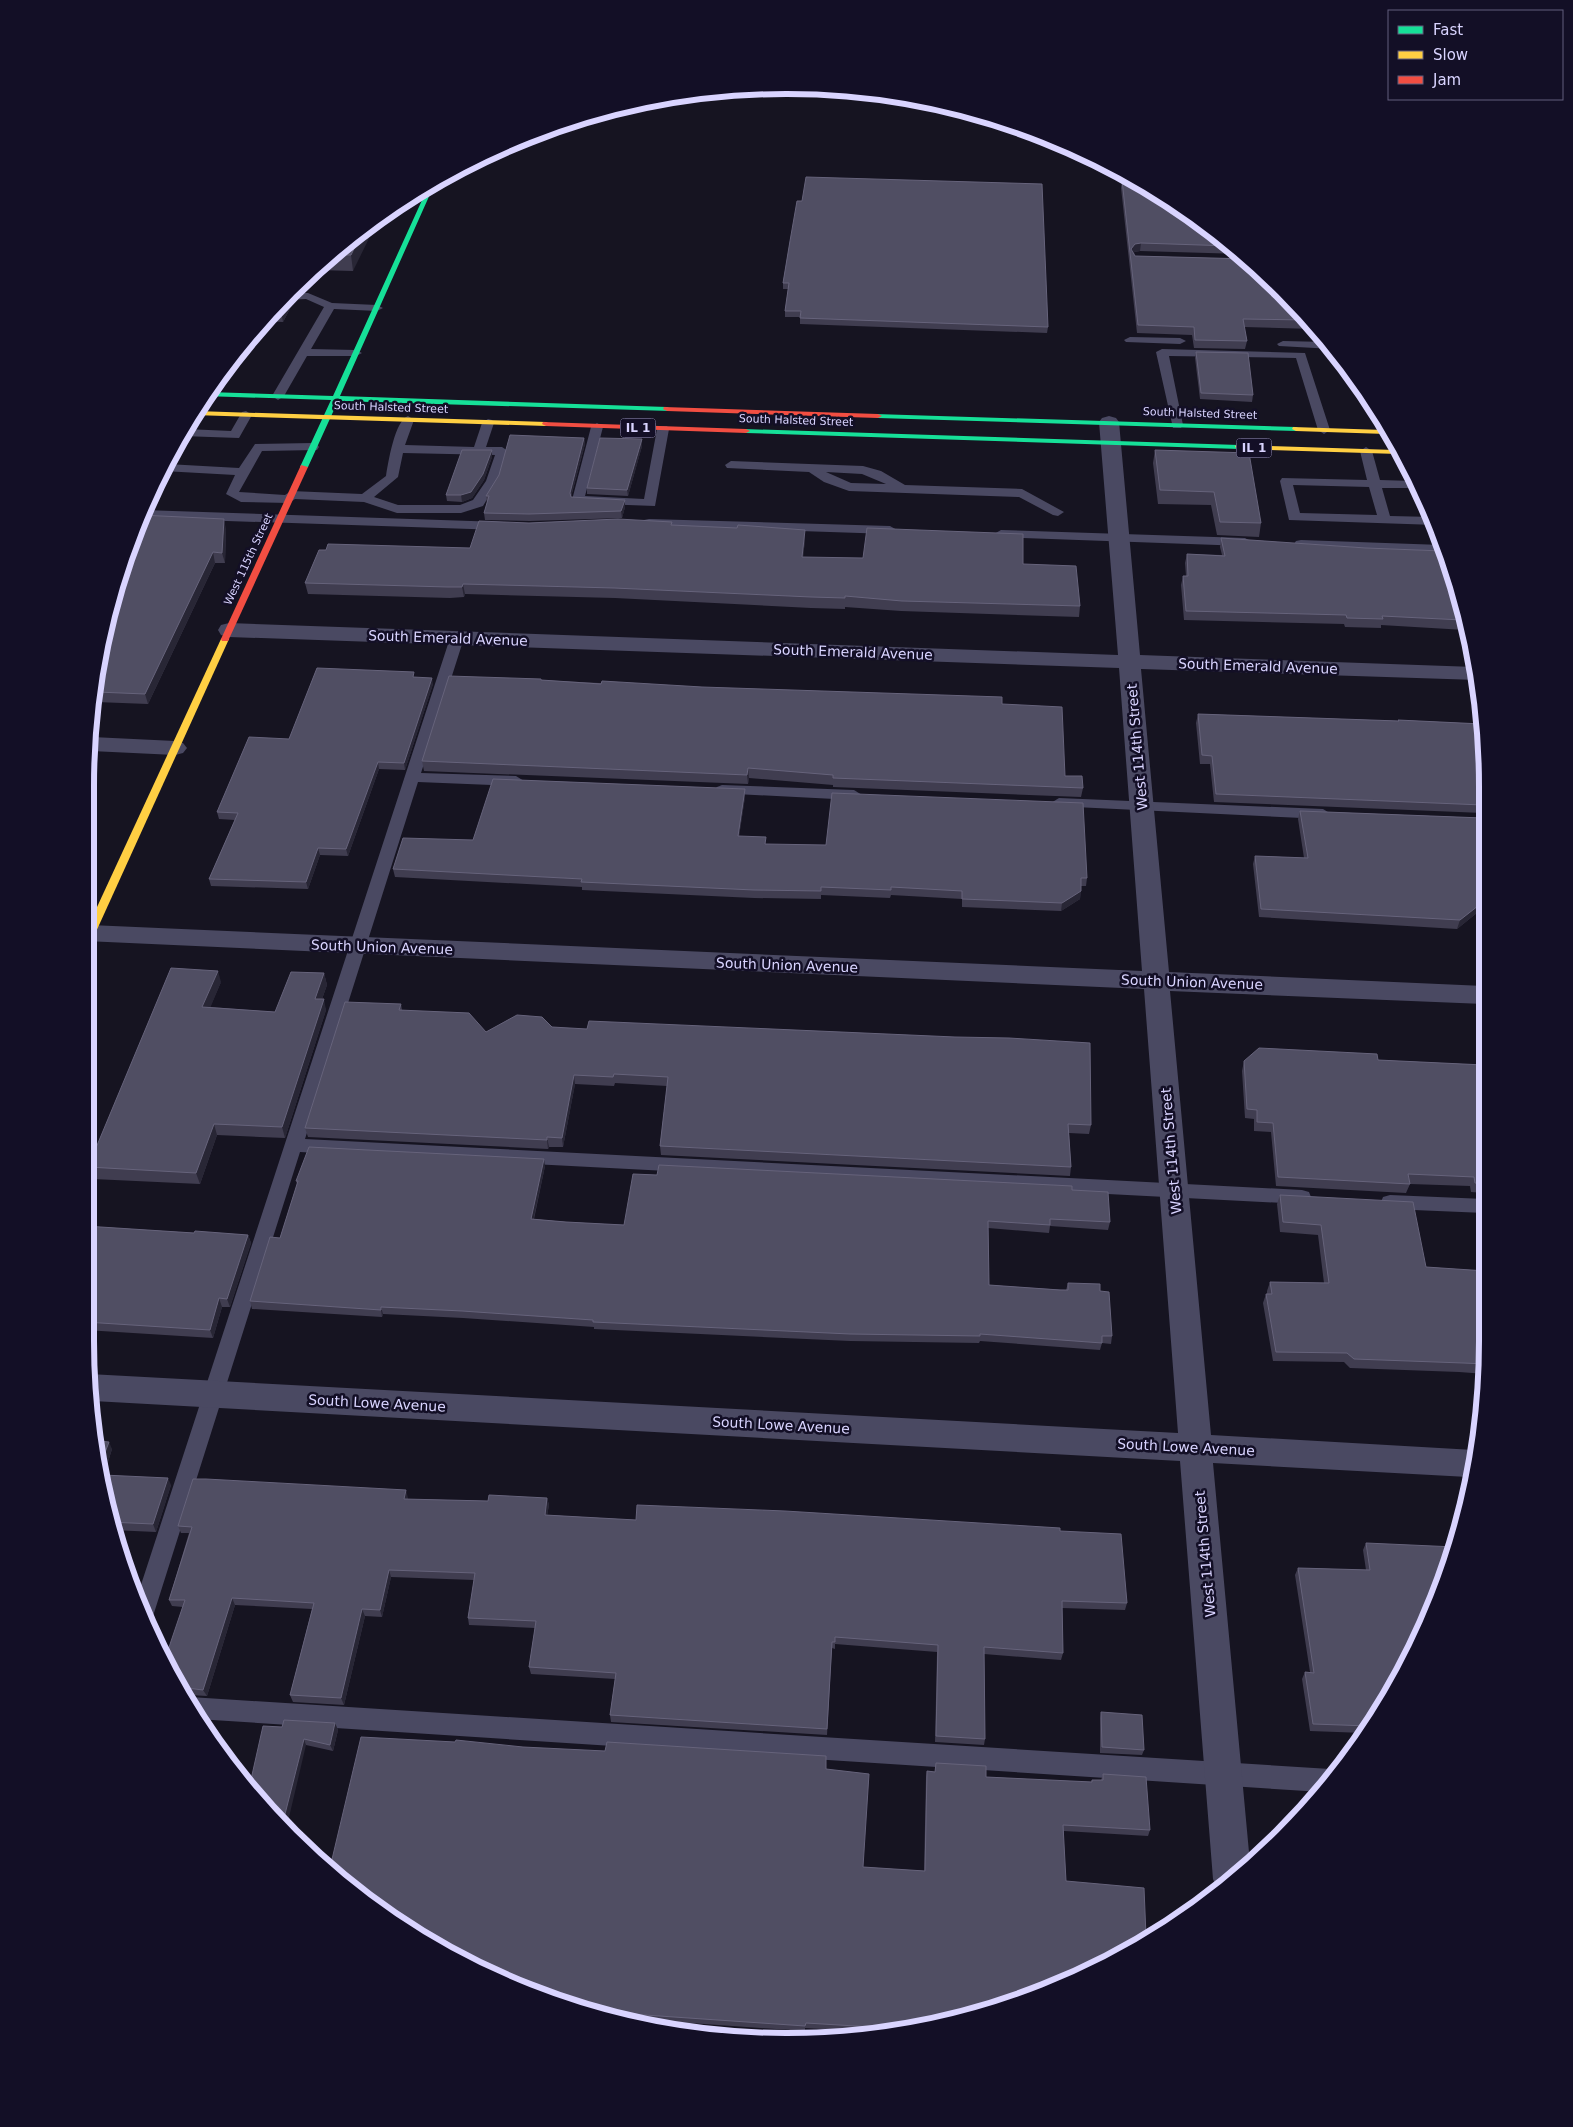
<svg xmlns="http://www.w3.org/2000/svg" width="1573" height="2127" font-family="'DejaVu Sans',sans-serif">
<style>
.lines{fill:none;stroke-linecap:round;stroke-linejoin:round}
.lane{fill:#4a4962;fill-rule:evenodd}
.street{fill:#4a4962;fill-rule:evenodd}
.fast{fill:#16e098;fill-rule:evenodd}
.slow{fill:#ffcf43;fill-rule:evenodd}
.jam{fill:#f24e42;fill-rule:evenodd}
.wall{fill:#403d50}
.shaded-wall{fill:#282635}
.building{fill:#504e63;stroke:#66637b}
.labels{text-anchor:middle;stroke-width:5;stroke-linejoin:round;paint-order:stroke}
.far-street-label{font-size:11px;fill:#d9d4ff;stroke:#130f26}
.shield{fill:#130f26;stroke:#9e99be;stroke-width:1}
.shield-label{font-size:12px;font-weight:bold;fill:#d9d4ff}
.street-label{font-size:14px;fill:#d9d4ff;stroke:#130f26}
.rim{fill:none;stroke:#d9d4ff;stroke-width:6}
</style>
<rect width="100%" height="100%" fill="#161421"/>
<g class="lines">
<g class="lane">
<polygon points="292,293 308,293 332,303 377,305 383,308 377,311 334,309 311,349 356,350 362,353 356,356 307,356 284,396 278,400 272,396 324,307 306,299 285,300"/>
<polygon points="1130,337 1180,338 1186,341 1180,344 1126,342 1124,340"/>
<polygon points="1283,341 1327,342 1333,349 1279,346 1277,344"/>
<polygon points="1162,349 1305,353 1330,430 1324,434 1318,430 1296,358 1169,356 1183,425 1181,428 1173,428 1156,352"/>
<polygon points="246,411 252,415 239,438 182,436 186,429 231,431 242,412"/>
<path d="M408 416 414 420 405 445 474 447 482 423 488 419 492 420 494 423 486 447H502L508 451 498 481 483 506 461 513H397L364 502 295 499 289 503 241 502 226 494 235 475 163 471 167 464 239 468 255 444 313 443 317 444 319 447 317 450 262 451 239 492 285 495 291 491 362 494 386 476C388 463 395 420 408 416ZM403 453 495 455 486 481 473 500 460 505H398L374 497 398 477Z"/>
<polygon points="597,423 603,427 585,496 644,499 657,429 659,426 667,426 669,429 655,506 573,503 572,500 591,427"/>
<path d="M1366 447 1372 451 1380 480 1413 481 1417 488H1382L1390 516 1434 517 1436 525 1289 520 1280 481 1282 478 1367 480 1360 451ZM1293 485 1369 487 1377 515 1300 513Z"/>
<path d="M731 461 863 466 881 471 905 485 1022 489 1064 512 1058 516 1053 515 1019 497 849 491 824 482 809 472 727 468 725 465ZM826 472 862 474 886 484 851 483Z"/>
<polygon points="143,510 501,522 507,526 501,530 139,518"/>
<polygon points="649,519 890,526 897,530 890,534 644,526 643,523 644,520"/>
<polygon points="1001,530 1245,538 1252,542 1245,546 996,537 994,534"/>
<polygon points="1301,540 1442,545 1444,553 1296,547 1294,544 1296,541"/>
<polygon points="457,634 464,638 421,773 516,776 524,781 516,786 418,782 305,1139 1302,1190 1309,1192 1311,1197 1309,1202 1302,1204 300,1152 154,1613 151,1620 146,1622 137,1597 450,638"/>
<polygon points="722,785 854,790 862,795 854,800 717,793 714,790 717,787"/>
<polygon points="1059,798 1323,809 1331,814 1323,819 1054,806 1051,803"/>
<polygon points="1390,1195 1485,1199 1485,1213 1390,1209 1383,1207 1381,1202 1383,1197"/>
<polygon points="190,1697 1330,1769 1336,1772 1322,1792 197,1719 185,1699"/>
</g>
<g class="street">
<polygon points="1109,416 1116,418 1119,422 1140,655 1475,667 1478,680 1141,669 1169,972 1484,986 1484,1004 1170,991 1211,1435 1474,1450 1468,1477 1213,1463 1250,1863 1218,1892 1213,1879 1180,1461 93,1401 89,1374 1178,1433 1144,989 85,941 85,927 90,925 1142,971 1119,668 229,637 221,635 218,630 221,625 229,623 1118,655 1099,422 1102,418"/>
<polygon points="92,737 175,741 183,743 187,748 183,753 175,755 91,751"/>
</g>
<g class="fast">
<polygon points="435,183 340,396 667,407 671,409 670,411 338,401 308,467 304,469 300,467 331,400 204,396 207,392 333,396 428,187"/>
<polygon points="875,414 1296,427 1300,429 1296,431 878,418 874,416"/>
<polygon points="743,429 1239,445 1243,447 1239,449 746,433 742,431"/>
</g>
<g class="slow">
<polygon points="196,411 546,422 550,424 546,426 193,415"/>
<polygon points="1293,427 1384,430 1386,434 1296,431 1292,429"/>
<polygon points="1236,445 1395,450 1398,454 1239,449 1235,447"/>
<polygon points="225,636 229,639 90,945 85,949 85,933 221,639"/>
</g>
<g class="jam">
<polygon points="664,407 878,414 882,416 878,418 667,411 663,409"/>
<polygon points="543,422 746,429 750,431 746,433 546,426 542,424"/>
<polygon points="301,465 308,467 229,639 228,641 222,641 221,639"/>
</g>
</g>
<g class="wall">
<polygon points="1122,180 1139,180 1242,254 1140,251 1134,252 1135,256 1249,259 1314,329 1244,327 1247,341 1245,349 1194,348 1192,335 1137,333 1121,188"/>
<polygon points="359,230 353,271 317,270"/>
<polygon points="790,241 1048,327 1047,333 800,324 800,317 785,317 785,311 788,289 783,289 783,283"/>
<polygon points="305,280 300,291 294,291"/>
<polygon points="293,293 294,301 283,322 263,321"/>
<polygon points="1196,352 1253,395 1252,402 1200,399 1195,358"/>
<polygon points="185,431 187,439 174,463 168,463"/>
<polygon points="584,438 585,444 571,497 625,500 625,507 622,518 530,521 485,520 484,513 487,503 486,496"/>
<polygon points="642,439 642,446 628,496 587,494 587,488"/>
<polygon points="1155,450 1261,523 1259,537 1217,535 1211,505 1158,504 1153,463"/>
<polygon points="492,457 484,480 472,498 462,502 447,501 446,495"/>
<polygon points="141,514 141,515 226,529 225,563 215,563 148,704 96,702 109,605 139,518"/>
<polygon points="672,522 672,525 805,540 803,557 1023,564 1080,606 1079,617 901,611 845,607 845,609 811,608 615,598 465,594 464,597 450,598 308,594 305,583 470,548 529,523"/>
<polygon points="1221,538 1366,548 1443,551 1465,630 1381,625 1381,628 1345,627 1344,624 1184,620 1181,585 1183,576 1186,576 1185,563 1187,554 1222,555 1220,547"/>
<polygon points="415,677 433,684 405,770 379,769 348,856 320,855 308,889 211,886 209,879 235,820 219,819 217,812 289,739"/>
<polygon points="541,680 1002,704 1065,776 1083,788 1081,797 833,787 833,785 749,778 748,784 424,771 422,761"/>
<polygon points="1198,714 1398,721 1398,720 1482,724 1483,813 1214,802 1210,764 1200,764 1196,723"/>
<polygon points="745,789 745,797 739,836 766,844 1087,878 1086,886 1081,886 1080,899 1061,911 962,907 962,899 891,895 890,898 821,895 821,899 754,898 582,890 582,887 395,877 393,869 473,840"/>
<polygon points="1300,811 1483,818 1483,908 1457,929 1259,917 1253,864 1255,856 1304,858 1298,819"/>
<polygon points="324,973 327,985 322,999 326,1010 285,1138 217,1135 200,1184 93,1179 88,1167 221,982 210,1007 275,1012"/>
<polygon points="401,1004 402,1010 486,1032 552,1027 1091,1125 1089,1134 1069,1133 1071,1167 1070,1176 661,1155 660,1146 667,1086 615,1083 614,1086 575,1084 563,1147 549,1147 548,1149 308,1137 305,1128"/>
<polygon points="1378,1060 1483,1065 1484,1062 1485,1193 1471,1192 1470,1186 1410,1184 1406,1193 1276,1186 1271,1132 1254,1131 1254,1119 1245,1118 1242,1071 1244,1061"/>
<polygon points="545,1166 534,1219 566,1222 624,1225 1072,1190 1110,1222 1108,1230 1050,1226 1049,1233 988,1228 989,1285 1066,1290 1068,1283 1100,1291 1112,1336 1111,1344 1102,1343 1100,1350 980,1341 979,1343 850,1341 594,1329 594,1327 463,1318 383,1314 382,1317 252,1309 250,1301 280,1238 297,1184 296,1181"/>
<polygon points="1280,1195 1426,1267 1486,1271 1486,1374 1459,1372 1350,1368 1344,1362 1273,1361 1263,1303 1266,1294 1267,1294 1267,1291 1270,1282 1324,1283 1318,1235 1280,1232 1277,1204"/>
<polygon points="85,1226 194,1233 248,1235 251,1243 230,1307 222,1307 213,1338 85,1330"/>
<polygon points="98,1441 112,1449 104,1475 171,1485 156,1532 112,1530 109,1522"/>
<polygon points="408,1498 408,1499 488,1501 547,1498 549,1505 547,1515 636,1520 1060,1531 1127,1603 1125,1610 1062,1608 1063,1653 1061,1660 984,1654 985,1739 984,1745 935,1742 937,1652 835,1644 835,1649 832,1648 827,1735 611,1722 610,1715 615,1679 531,1674 529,1667 535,1628 469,1625 468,1618 474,1580 391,1577 382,1617 365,1616 344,1705 293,1702 290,1695 312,1609 235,1605 207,1696 190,1695 184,1698 183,1607 172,1606 169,1600 189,1533 181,1533 178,1526"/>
<polygon points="1366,1543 1394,1691 1364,1733 1310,1731 1302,1679 1305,1672 1310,1672 1295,1575 1298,1568 1366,1570 1363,1550"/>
<polygon points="1101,1712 1144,1750 1142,1755 1100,1753 1100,1718"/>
<polygon points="335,1723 338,1730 333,1751 306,1745 282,1727"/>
<polygon points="523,1747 826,1769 863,1867 924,1871 926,1777 927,1771 935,1772 936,1763 986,1777 1091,1782 1092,1780 1101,1780 1103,1774 1150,1830 1148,1836 1064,1831 1055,1988 890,2033 805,2028 805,2031 619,2018 476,1970"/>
</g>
<g class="shaded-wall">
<polygon points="379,218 353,271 351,255 365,226"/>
<polygon points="1141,243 1140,251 1134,252 1130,257 1131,249 1135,244"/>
<polygon points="305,280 300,291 299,287"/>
<polygon points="293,293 294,301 283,322 280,306 283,302"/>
<polygon points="185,431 187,439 174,463 172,455"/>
<polygon points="584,438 585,444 570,500 570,493"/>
<polygon points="642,439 642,446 628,496 627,490"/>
<polygon points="492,450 492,457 484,480 472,498 462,502 461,495"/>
<polygon points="166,466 168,473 149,508 143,509"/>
<polygon points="625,500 625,507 622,518 621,511"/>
<polygon points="224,519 226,529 225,563 222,553"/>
<polygon points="805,530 805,540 802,568 802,557"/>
<polygon points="213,552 215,563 148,704 145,694"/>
<polygon points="463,584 465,594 464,597 462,587"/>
<polygon points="432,678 433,684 405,770 404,763"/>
<polygon points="378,762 379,769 348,856 346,849"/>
<polygon points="748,768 749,778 748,784 747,775"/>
<polygon points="745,789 745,797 738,844 738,836"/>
<polygon points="318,848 320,855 308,889 306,882"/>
<polygon points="1081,891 1080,899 1061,911 1062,903"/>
<polygon points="1483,902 1483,908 1457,929 1460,920"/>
<polygon points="218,971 221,982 206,1018 202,1007"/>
<polygon points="324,973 327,985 318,1010 315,999"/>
<polygon points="324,999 326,1010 285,1138 282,1127"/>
<polygon points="574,1075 575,1084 563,1147 562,1138"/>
<polygon points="214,1124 217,1135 200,1184 196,1173"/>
<polygon points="547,1137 549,1147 548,1149 547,1140"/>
<polygon points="544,1159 545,1166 532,1226 531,1219"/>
<polygon points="248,1235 251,1243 230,1307 227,1299"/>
<polygon points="219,1298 222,1307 213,1338 210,1330"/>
<polygon points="381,1307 383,1314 382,1317 381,1310"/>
<polygon points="109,1442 112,1449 103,1477 101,1463"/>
<polygon points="168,1478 171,1485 156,1532 153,1524"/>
<polygon points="406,1490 408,1498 406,1506 404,1499"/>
<polygon points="547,1498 549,1505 546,1522 545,1515"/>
<polygon points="389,1570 391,1577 382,1617 380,1610"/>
<polygon points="232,1598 235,1605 207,1696 203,1690"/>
<polygon points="362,1609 365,1616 344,1705 341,1698"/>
<polygon points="187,1688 190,1695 184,1698 181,1691"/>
<polygon points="335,1723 338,1730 333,1751 330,1745"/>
<polygon points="304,1739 306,1745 287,1826 283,1822"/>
</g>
<g class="building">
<polygon points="806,177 1042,184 1048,327 800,318 801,311 785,311 789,283 783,283 790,241 797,201 802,201"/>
<polygon points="1122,180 1139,180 1230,246 1141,243 1135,244 1131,249 1135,256 1249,259 1306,320 1243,319 1247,341 1195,340 1194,327 1138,325"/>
<polygon points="365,226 351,255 333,255 359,230"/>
<polygon points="1196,352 1248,353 1253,395 1201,393"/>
<polygon points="510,435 584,438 570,493 571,497 625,500 621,511 529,514 484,513 489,496 486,496 499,475"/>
<polygon points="600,438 642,439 627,490 587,488"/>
<polygon points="462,450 492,450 483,474 471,492 461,495 446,495"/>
<polygon points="1155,450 1249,453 1261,523 1220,522 1214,492 1160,490"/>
<polygon points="140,515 224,519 222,553 213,552 145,694 97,692 109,605"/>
<polygon points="618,519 672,522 671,525 737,528 738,525 805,530 802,557 863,558 867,528 1023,534 1023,564 1076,566 1080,606 902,601 845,596 845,598 811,597 614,588 463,584 462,587 448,587 305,583 319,550 326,550 328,544 470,548 479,521 529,523"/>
<polygon points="1221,538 1366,548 1443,551 1462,620 1382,616 1383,619 1347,618 1346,615 1186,611 1183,576 1188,576 1187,554 1225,556"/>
<polygon points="317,668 414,672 413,677 432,678 404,763 378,762 346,849 318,848 306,882 209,879 238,813 217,812 249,737 289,739"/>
<polygon points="449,676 541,679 541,680 601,684 602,681 702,687 1002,697 1002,704 1062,707 1065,776 1082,776 1083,788 833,778 833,775 748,768 747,775 422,761"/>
<polygon points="1198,714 1399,721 1398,720 1482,724 1483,805 1216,794 1212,756 1202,755"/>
<polygon points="493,779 745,789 738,836 766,837 765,844 826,845 832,793 1083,803 1087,878 1081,878 1081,891 1062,903 962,899 962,891 891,887 891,890 821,887 821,891 754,890 581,882 582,879 393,869 403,838 473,840"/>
<polygon points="1300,811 1483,818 1483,902 1460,920 1261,909 1255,856 1308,858"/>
<polygon points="171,968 218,971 202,1007 275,1012 291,972 324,973 315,999 324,999 282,1127 214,1124 196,1173 88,1167"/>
<polygon points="345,1002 401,1004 399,1010 469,1013 486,1032 517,1015 542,1017 552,1027 587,1029 589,1021 955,1037 1009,1038 1090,1043 1091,1125 1068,1124 1071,1167 660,1146 668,1077 614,1074 613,1077 574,1075 562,1138 547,1137 547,1140 305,1128"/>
<polygon points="1259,1048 1377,1054 1378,1060 1484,1065 1485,1184 1475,1183 1474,1177 1408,1174 1410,1184 1278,1177 1273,1123 1257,1122 1257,1110 1247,1109 1244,1061"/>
<polygon points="309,1147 544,1159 531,1219 566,1222 624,1225 633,1174 657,1175 659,1165 1072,1186 1072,1190 1108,1192 1110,1222 1050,1219 1050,1225 988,1221 989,1285 1060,1290 1068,1290 1068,1283 1100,1284 1100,1291 1109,1292 1112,1336 1102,1336 1102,1343 980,1334 980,1336 850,1334 593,1322 593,1320 462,1311 381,1307 381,1310 250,1301 270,1237 280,1238 298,1181 296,1181"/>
<polygon points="1280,1195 1413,1202 1426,1267 1486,1271 1486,1364 1463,1363 1354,1359 1347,1353 1276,1352 1266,1294 1272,1294 1270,1282 1329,1283 1321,1225 1283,1222"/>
<polygon points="85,1226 194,1233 195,1231 248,1235 227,1299 219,1298 210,1330 85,1322"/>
<polygon points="98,1441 109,1442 101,1463"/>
<polygon points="103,1475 168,1478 153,1524 109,1522"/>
<polygon points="193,1479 206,1479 406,1490 404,1499 488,1501 489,1495 547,1498 545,1515 636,1520 637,1505 785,1511 1060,1528 1060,1531 1121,1534 1127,1603 1062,1601 1063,1653 984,1647 985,1739 936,1736 938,1645 835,1637 835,1642 832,1642 827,1729 610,1715 616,1673 529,1667 536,1621 468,1618 475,1573 389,1570 380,1610 362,1609 341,1698 290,1695 314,1603 232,1598 203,1690 187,1688 181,1691 164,1662 185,1600 169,1600 192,1527 178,1526"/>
<polygon points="1366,1543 1455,1547 1451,1566 1394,1691 1369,1726 1313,1724 1305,1672 1314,1673 1298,1568 1370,1570"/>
<polygon points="1101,1712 1142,1715 1144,1750 1102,1747"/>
<polygon points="284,1720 335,1723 330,1745 304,1739 283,1822 250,1784 263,1726 282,1727"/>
<polygon points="361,1737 455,1742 456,1740 523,1747 605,1751 607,1742 826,1756 826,1769 869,1774 863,1867 925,1871 927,1771 935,1772 936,1763 986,1766 986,1777 1092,1782 1092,1780 1103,1780 1103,1774 1146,1777 1150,1830 1063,1825 1066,1881 1144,1888 1146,1936 1055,1988 905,2029 806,2023 805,2026 601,2012 476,1970 329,1872"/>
</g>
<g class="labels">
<g class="far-street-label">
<text transform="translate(391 407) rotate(2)" y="4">South Halsted Street</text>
<text transform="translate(1200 413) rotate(2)" y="4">South Halsted Street</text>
<text transform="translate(796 420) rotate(2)" y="4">South Halsted Street</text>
<text transform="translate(248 559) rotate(-65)" y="4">West 115th Street</text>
</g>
<g class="shield">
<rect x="620.5" y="418.5" width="35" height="19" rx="4"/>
<rect x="1236.5" y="438.5" width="35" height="19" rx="4"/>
</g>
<g class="shield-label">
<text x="638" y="432">IL 1</text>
<text x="1254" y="452">IL 1</text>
</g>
<g class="street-label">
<text transform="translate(448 638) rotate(2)" y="5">South Emerald Avenue</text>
<text transform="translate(853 652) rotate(2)" y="5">South Emerald Avenue</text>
<text transform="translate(1258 666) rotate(2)" y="5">South Emerald Avenue</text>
<text transform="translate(1137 747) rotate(-95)" y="5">West 114th Street</text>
<text transform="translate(382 947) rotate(2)" y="5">South Union Avenue</text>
<text transform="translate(787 965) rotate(2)" y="5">South Union Avenue</text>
<text transform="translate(1192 982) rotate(2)" y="5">South Union Avenue</text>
<text transform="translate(1171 1151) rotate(-95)" y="5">West 114th Street</text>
<text transform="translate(377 1403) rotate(3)" y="5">South Lowe Avenue</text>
<text transform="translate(781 1425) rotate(3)" y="5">South Lowe Avenue</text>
<text transform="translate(1186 1447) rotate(3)" y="5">South Lowe Avenue</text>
<text transform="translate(1205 1554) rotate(-95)" y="5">West 114th Street</text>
</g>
</g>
<path d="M0 0H1573V2127H0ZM786 94H787A692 692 0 0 1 1479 786V1341A692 692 0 0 1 787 2033H786A692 692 0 0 1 94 1341V786A692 692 0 0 1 786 94Z" fill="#130f26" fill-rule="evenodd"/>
<path class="rim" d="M786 94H787A692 692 0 0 1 1479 786V1341A692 692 0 0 1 787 2033H786A692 692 0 0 1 94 1341V786A692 692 0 0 1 786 94Z"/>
<rect x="1388" y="10" width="175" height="90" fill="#130f26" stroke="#625e7d"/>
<rect x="1398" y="26" width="25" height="8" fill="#16e098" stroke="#625e7d"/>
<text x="1433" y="35" font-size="15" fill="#d9d4ff">Fast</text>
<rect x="1398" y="51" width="25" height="8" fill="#ffcf43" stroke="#625e7d"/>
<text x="1433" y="60" font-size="15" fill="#d9d4ff">Slow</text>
<rect x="1398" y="76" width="25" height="8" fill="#f24e42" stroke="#625e7d"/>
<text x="1433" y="85" font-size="15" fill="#d9d4ff">Jam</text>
</svg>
